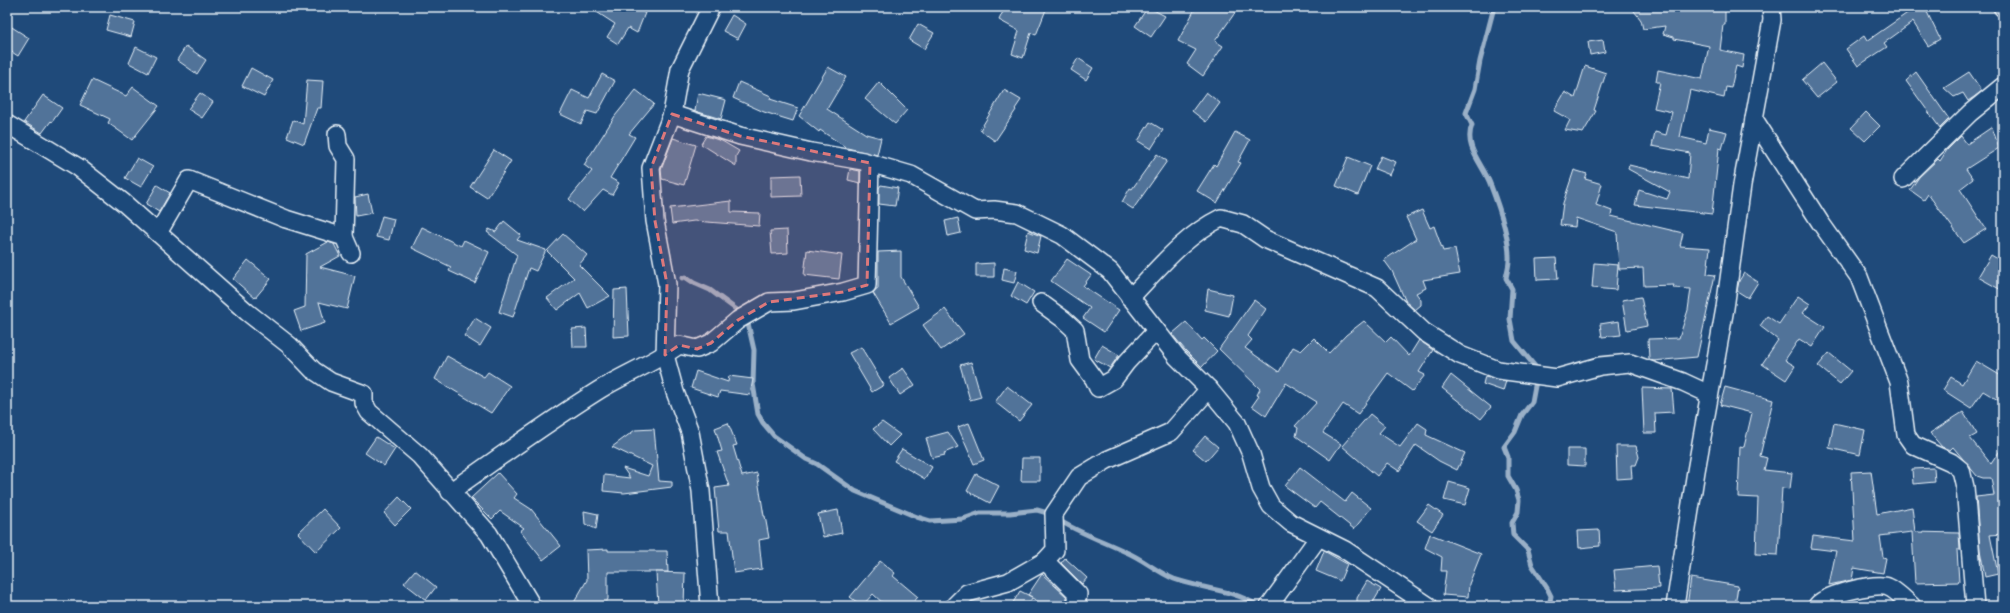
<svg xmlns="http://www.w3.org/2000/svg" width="2010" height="613" font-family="Caveat,sans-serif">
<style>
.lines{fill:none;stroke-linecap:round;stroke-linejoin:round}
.stream{stroke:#9ab0c7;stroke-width:5}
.building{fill:#517399;stroke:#e8f1f8}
.minor-casing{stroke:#e8f1f8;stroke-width:20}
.minor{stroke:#1f4a7a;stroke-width:17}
.marked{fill:#dd787b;fill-opacity:0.2;stroke:#dd787b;stroke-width:3;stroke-dasharray:8 5;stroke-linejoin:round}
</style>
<rect width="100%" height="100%" fill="#1f4a7a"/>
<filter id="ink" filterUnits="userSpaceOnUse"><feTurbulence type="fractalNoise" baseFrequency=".025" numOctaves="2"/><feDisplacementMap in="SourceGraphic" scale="8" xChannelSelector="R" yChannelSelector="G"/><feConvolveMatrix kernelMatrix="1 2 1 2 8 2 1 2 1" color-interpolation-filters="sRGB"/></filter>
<g filter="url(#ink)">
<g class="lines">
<g class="stream">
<path d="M1494 7 1480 61 1475 89 1466 113 1472 125C1463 148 1484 165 1491 186 1499 207 1510 238 1509 260 1509 266 1507 272 1506 278L1512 289 1510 319 1514 341 1538 370 1532 402 1522 415 1515 432 1504 447 1508 457V476L1516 490 1519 500 1518 512 1512 523 1513 535 1528 550 1532 565 1547 588 1551 596 1549 606"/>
<polyline points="682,278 685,277 694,283 710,290 741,313 747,319 754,350 753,384 758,414 763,423 774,436 806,459 817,464 855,491 917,517 930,521 963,519 980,513 1010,513 1037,510 1051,514"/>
<path d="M1057 519C1079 533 1103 541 1126 552 1143 559 1157 572 1174 579 1202 589 1233 589 1258 606"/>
</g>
</g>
<g class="building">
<polygon points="589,7 634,7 645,13 637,33 628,28 618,44 607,37 615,24"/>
<polygon points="1005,7 1047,7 1036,35 1031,33 1023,58 1012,54 1019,31 999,20"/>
<polygon points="1148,7 1165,16 1151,37 1135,26"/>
<polygon points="1196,7 1239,7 1215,41 1223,46 1203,76 1187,64 1196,50 1178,41"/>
<polygon points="1631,7 1725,7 1725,25 1723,25 1720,50 1744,55 1742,68 1736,66 1731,88 1726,87 1724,98 1690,90 1680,137 1706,143 1709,128 1727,132 1722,149 1719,148 1712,214 1635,205 1639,190 1667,199 1670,192 1628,169 1629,165 1688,179 1690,153 1652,146 1655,132 1666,135 1672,112 1654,108 1660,82 1656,82 1658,70 1702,79 1709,46 1674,39 1674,37 1663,34 1665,26 1643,29 1641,20"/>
<polygon points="1916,7 1934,7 1927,12 1940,39 1928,46 1913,22 1884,43 1887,47 1858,66 1846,49 1864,36 1867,41"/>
<polygon points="110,15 135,22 131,37 106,30"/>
<polygon points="732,15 746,24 738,39 723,31"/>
<polygon points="7,24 29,38 18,56 7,49"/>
<polygon points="918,24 934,33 924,49 909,40"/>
<polygon points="1603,40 1605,52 1590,55 1588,42"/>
<polygon points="186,46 206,60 197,74 177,60"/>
<polygon points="136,47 156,57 148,73 129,63"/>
<polygon points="1078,58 1093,68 1086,80 1071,70"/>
<polygon points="1822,63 1837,82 1817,98 1802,80"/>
<polygon points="1585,66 1606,73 1594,110 1596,111 1583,133 1565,130 1570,120 1554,111 1565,92 1575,98"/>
<polygon points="828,67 846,77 827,109 866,134 881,138 877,155 847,148 820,130 819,132 799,116"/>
<polygon points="251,68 273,80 264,97 242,86"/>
<polygon points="1916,72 1949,119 1940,128 1906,81"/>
<polygon points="1969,72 1982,91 1974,97 1968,101 1963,93 1954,97 1944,88"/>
<polygon points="602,74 615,81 597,114 587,111 581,124 560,114 572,90 589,98"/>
<polygon points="92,80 126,96 133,87 159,106 132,140 108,123 110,119 80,105"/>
<polygon points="307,80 323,81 321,108 317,108 304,144 287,137 293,120 303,124"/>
<polygon points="739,82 771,96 770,99 798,108 793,121 764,112 733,98"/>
<polygon points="879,82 907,110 895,124 865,99"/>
<polygon points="636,90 654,104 629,134 635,137 610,178 619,183 612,195 603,190 583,212 569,199 592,171 584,165 615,116"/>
<polygon points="1004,90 1021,100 1015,109 1016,110 995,141 980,130"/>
<polygon points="1206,92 1220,103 1206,122 1192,111"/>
<polygon points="200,93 213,102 202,118 188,109"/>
<polygon points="698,93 726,100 721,119 695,111"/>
<polygon points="43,95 62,108 52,122 51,121 42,133 24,122"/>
<polygon points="1866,112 1880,126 1865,141 1851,128"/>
<polygon points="1150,122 1163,130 1151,149 1138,141"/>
<polygon points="1992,127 1999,148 1966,169 1973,179 1960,189 1986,229 1964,243 1928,194 1924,200 1910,190 1919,177 1938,159 1940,161 1947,150 1961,136 1967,144"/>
<polygon points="1235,132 1250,140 1238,162 1241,163 1217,203 1197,191 1214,164 1216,166"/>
<polygon points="706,136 722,141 739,151 736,156 736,166 701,144"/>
<polygon points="673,138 696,145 684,185 662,179 661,170"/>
<polygon points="494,150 511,161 487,198 470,187"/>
<polygon points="1157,154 1167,161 1133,209 1122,202 1130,188 1132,189"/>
<polygon points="1381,156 1396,162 1390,175 1375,169"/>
<polygon points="1348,157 1370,166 1358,195 1336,186"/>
<polygon points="137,158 153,167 141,187 125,178"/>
<polygon points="850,169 860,171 860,183 848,180"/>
<polygon points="1574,170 1587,174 1585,179 1602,184 1596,205 1612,211 1611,216 1683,233 1680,246 1710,248 1707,274 1715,275 1697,357 1653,361 1649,359 1648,339 1679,338 1688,310 1691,289 1673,288 1674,285 1644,286 1643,268 1619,269 1617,232 1576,218 1575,227 1560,225 1563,203"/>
<polygon points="800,175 801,196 771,197 771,176"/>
<polygon points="157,185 170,193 159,212 146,204"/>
<polygon points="881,185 898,188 895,206 879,204 879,188"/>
<polygon points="368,194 372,213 356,216 355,197"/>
<polygon points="731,201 731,212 760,213 759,226 694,221 672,224 670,208"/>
<polygon points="1422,210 1430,228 1434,226 1443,251 1455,249 1460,274 1423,280 1426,288 1416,293 1421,300 1421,305 1415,310 1406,302 1392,271 1384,260 1416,239 1406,217"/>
<polygon points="382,216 394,219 389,240 376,237"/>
<polygon points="958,218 961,233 948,236 945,221"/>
<polygon points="504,221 521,235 517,240 546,250 536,271 529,268 513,317 499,312 517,255 487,232 489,229 496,232"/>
<polygon points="422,227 461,246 464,240 489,252 475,283 449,271 451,267 412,248"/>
<polygon points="787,230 788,253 772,254 770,231"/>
<polygon points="1028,231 1041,236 1037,253 1024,249"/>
<polygon points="563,234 587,255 579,265 610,296 588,308 580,293 557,310 547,298 574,278 547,251"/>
<polygon points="328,242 334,244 340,256 320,267 355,276 347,309 319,302 325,323 301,331 294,311 305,307 306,254"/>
<polygon points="807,250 842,255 839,279 804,275"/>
<polygon points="901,251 901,277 919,307 891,323 873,293 876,289 878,289 878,252"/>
<polygon points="1991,255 2003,262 2003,291 1978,277"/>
<polygon points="1556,258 1558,279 1537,280 1536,259"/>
<polygon points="1067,259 1091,275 1083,286 1119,310 1104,332 1083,318 1090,308 1051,281"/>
<polygon points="248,260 271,279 255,298 233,279"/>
<polygon points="994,263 994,277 976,277 976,264"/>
<polygon points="1594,263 1618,265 1616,290 1592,288"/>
<polygon points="1004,268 1017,271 1014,283 1002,280"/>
<polygon points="1744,273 1758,282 1748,298 1737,291 1739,281"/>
<polygon points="1018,282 1034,292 1026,305 1011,296"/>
<polygon points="627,289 629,336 613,337 614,290"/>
<polygon points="1208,289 1233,295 1229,316 1205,310"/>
<polygon points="1798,296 1810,304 1803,313 1825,327 1812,347 1799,339 1785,360 1795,366 1786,380 1762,364 1778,340 1760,326 1767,316 1779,324"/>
<polygon points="1641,297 1647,326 1627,330 1622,300"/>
<polygon points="1254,300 1266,309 1248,336 1252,340 1245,348 1279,372 1293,347 1301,351 1314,338 1329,353 1346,335 1364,321 1386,342 1391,337 1409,356 1419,340 1433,350 1419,372 1425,375 1412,391 1388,373 1358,414 1343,404 1323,433 1341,444 1330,460 1296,436 1298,428 1295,426 1317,402 1286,383 1266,416 1252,406 1259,396 1257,395 1260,389 1219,349"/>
<polygon points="945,309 964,334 941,350 923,325"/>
<polygon points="475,318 491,328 480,346 464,336"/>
<polygon points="1619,321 1621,335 1602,337 1600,324"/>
<polygon points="1186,322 1202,340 1204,338 1217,351 1202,367 1185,350 1172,334"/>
<polygon points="586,328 587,347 573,347 572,329"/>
<polygon points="1102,345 1119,355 1110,368 1094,359"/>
<polygon points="861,347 884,385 872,392 849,353"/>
<polygon points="1829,353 1851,371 1840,384 1818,366"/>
<polygon points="447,356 484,377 488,372 510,386 491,413 435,379"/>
<polygon points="1976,361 2003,377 2003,403 1983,391 1971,408 1943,390 1951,377 1962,384"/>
<polygon points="971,362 981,397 970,400 960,365"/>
<polygon points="903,368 915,385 900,395 889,378"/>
<polygon points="696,371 728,382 729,376 753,379 750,395 720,391 718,397 691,388"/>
<polygon points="1451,375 1491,407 1481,419 1442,388"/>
<polygon points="1485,376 1506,381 1503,391 1483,384"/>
<polygon points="1007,386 1032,405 1019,421 995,402"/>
<polygon points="1725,387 1773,400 1760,456 1767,458 1764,470 1792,473 1790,489 1782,488 1778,555 1756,554 1758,498 1738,497 1740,446 1744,447 1752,413 1720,405"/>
<polygon points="1642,388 1672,389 1674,412 1655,413 1656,433 1644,433"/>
<polygon points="1963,412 1977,434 1970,438 1991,464 2003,446 2003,534 1990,535 1998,574 1985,577 1980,550 1976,497 1994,495 1991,478 1983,478 1977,476 1953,447 1950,450 1942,447 1930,433"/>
<polygon points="1370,414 1385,426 1379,433 1400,447 1418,423 1427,429 1426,435 1465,453 1457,470 1439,461 1416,445 1399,471 1387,463 1377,476 1342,446"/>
<polygon points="882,422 900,435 889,446 873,429"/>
<polygon points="728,423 737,445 733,446 742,476 757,473 764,516 765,516 769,538 759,540 762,569 734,573 729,531 719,531 715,488 729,486 717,452 722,451 715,428"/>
<polygon points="969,423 984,460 974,464 958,427"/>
<polygon points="1834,423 1865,430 1860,455 1829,448"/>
<polygon points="654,429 659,481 672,482 672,487 624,493 603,491 604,475 630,478 623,468 648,476 652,466 612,447 635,430"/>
<polygon points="948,432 958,447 944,453 945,455 932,458 926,438"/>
<polygon points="1205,436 1218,447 1206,461 1193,450"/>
<polygon points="376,437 395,449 384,466 365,453"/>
<polygon points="1616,446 1636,446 1639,457 1636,465 1631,465 1632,478 1617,479"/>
<polygon points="902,449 932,467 925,479 894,461"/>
<polygon points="1567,449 1585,449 1585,466 1567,465"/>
<polygon points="1022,458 1040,458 1040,481 1021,481"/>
<polygon points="1300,467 1345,502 1352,493 1371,508 1354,529 1320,502 1315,508 1285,486"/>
<polygon points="1934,468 1935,482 1913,484 1912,469"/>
<polygon points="1871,471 1877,514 1912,507 1915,532 1959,533 1960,550 1957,550 1959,582 1915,583 1912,532 1880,536 1883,557 1886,558 1883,573 1854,568 1852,580 1829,585 1836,551 1811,548 1813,536 1855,541 1851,472"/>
<polygon points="498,473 517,494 514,498 531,509 561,546 543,560 520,531 524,528 500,511 492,519 471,498"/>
<polygon points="976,474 999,486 990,503 967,491"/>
<polygon points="1449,482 1470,488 1465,505 1444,500"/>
<polygon points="399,497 411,509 395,525 384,513"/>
<polygon points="1429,505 1443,515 1432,531 1417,521"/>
<polygon points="323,509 341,528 316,552 298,533"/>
<polygon points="838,510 842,533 823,537 818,514"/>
<polygon points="584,511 598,514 596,529 585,524"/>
<polygon points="1599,530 1600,546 1579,548 1578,531"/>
<polygon points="1430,534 1481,554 1469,584 1468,597 1443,595 1446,571 1441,571 1442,557 1425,548"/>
<polygon points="608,549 608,551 667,551 668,572 608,572 608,599 604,606 572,606 587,580 586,550"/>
<polygon points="1324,551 1347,564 1340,581 1316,571"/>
<polygon points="1065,558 1087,578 1082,584 1061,563"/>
<polygon points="880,561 895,573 893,576 918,597 910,606 886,606 873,594 862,606 850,597"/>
<polygon points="1657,566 1659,588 1616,590 1614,570"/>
<polygon points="415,570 436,587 426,600 404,583"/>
<polygon points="656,572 685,573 684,606 658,606"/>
<polygon points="1042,574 1067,597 1066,606 1046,606 1032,598 1027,606 1011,606 1020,591 1032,597 1028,595"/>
<polygon points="1691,578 1738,586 1735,606 1687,606"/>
<polygon points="1367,581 1381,589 1371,606 1363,606 1357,603 1357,598"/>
</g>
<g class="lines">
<defs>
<g id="minor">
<polyline points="2002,7 2003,8"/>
<polyline points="672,114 740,136 811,152 863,161 911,175 975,211 994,210 1017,213 1062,235 1110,271 1177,357 1209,389 1237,423 1251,454 1261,488 1271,506 1291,523 1345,550 1429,606"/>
<polyline points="1754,119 1820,222 1859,277 1899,382 1906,435 1913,445 1951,462 1961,470 1965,487 1975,606"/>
<polyline points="7,124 78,167 124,203 247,312 289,345 313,370 331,382 364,394 364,403 369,412 420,456 489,534 532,606"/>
<polyline points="337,134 338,146 346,159 344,237"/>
<polyline points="1903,179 1970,113 2003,86"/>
<polyline points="158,233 189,180 286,219 344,237 351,253"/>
<path d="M1130 298C1158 269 1184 236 1221 218L1243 224 1265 239 1377 288 1424 332 1460 355 1498 370 1557 378 1600 366 1630 363 1683 382 1709 394"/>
<polyline points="1041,303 1063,319 1075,330 1080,360 1094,379 1098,388 1114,379 1126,363 1156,331"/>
<path d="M450 492C499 457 548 422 599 390 625 374 654 363 679 345L697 349 711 343 738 320 769 302 794 301 843 292 867 285 870 163"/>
<polyline points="1045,561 1078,594 1076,606"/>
<polyline points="710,606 701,491 690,432 675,392 665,355 667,284 655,221 651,168 672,114 680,69 711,7"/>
<polyline points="954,606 967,593 1008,582 1045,561 1055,550 1054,514 1079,477 1107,460 1171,432 1209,389"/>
<polyline points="1269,606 1318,538"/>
<polyline points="1675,606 1696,471 1725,308 1742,185 1772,20 1771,7"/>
<path d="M1817 606C1822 595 1876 582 1888 587 1896 590 1905 600 1912 606"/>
</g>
</defs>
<use href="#minor" class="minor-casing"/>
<use href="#minor" class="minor"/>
</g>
</g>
<path class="marked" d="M672 114 740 136 870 163 867 285 843 292 769 302 738 320 711 343 697 349 679 345 665 355 667 284 655 221 651 168Z"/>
<rect width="2010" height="613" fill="none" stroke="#1f4a7a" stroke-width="24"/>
<rect x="12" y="12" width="1986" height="589" fill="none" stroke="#e8f1f8" stroke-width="1.5" filter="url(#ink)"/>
</svg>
